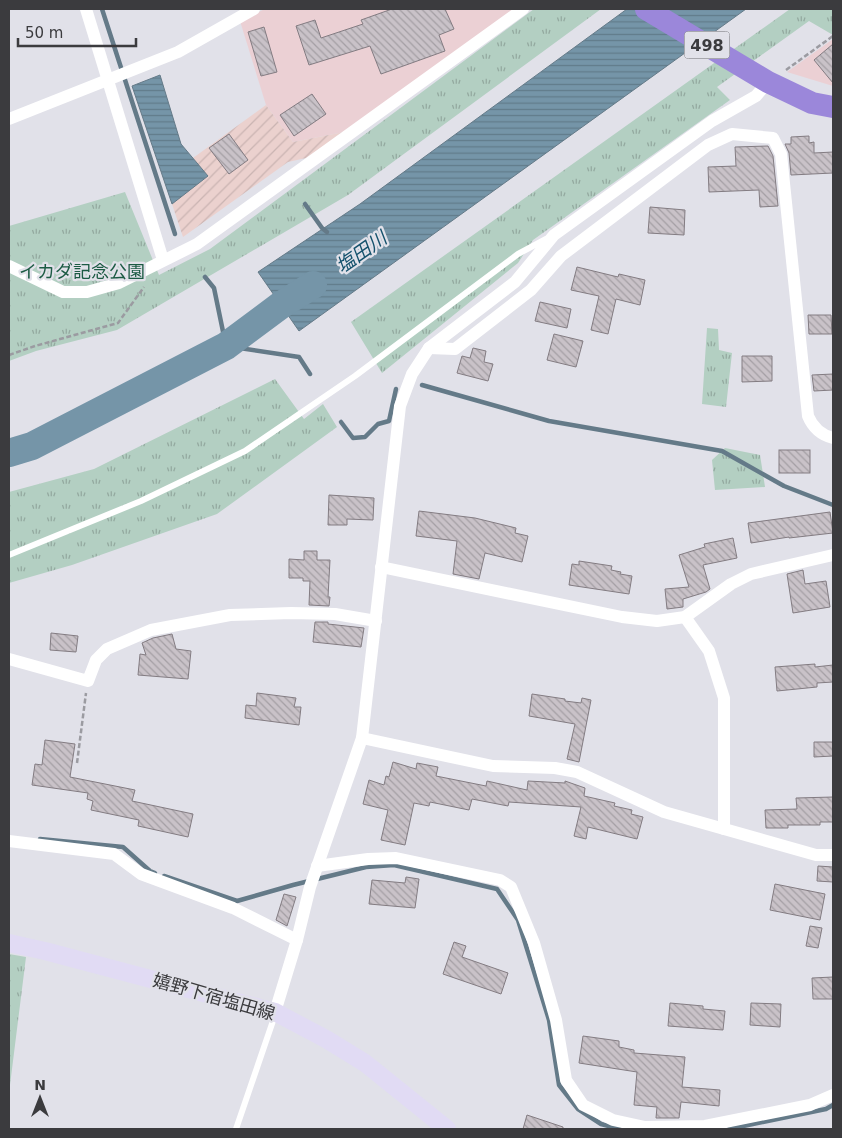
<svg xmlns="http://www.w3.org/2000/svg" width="842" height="1138" font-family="'DejaVu Sans','Noto Sans JP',sans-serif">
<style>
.commercial{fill:#ebd0d4}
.industrial{fill:url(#industrial-furrows)}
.grass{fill:url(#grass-tufts)}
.water{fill:url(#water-rules);stroke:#647a88}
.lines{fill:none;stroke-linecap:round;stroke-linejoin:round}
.stream{stroke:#647a88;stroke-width:4.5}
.river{stroke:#7595a8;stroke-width:28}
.building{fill:url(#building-back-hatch);stroke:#837c82}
.path{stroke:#9b9ba1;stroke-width:2.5;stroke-dasharray:5 2.5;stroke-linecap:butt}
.lane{stroke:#fff;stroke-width:6}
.street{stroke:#fff;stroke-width:12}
.secondary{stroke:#e1dbf4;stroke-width:18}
.highway{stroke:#9b87da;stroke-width:22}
.labels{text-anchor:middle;stroke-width:4.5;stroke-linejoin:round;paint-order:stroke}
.shield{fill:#e1e1e9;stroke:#6d6d71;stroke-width:1}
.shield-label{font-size:16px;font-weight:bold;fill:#3b3b3e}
.park-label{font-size:18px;fill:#1c5b44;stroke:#e1e1e9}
.street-label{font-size:18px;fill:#3b3b3e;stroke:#e1e1e9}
.water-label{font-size:19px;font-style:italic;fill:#14516c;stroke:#e1e1e9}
</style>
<defs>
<pattern id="industrial-furrows" width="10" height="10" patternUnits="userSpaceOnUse" patternTransform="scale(1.25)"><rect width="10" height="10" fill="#ebd1ce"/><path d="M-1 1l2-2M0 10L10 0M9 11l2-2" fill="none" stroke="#cab4b2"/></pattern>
<pattern id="grass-tufts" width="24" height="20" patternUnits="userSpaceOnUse" patternTransform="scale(1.25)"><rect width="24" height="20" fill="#b3cfc2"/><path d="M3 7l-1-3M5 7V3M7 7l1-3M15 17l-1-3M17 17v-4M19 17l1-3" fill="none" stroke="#93a99f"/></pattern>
<pattern id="water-rules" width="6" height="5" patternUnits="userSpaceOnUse" patternTransform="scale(1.25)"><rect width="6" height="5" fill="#7595a8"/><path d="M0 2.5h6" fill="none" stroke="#617b8a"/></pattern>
<pattern id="building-back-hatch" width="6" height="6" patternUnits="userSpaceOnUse" patternTransform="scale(1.25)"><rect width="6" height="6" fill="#c9c2c8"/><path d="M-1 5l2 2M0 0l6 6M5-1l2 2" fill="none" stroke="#a49fa4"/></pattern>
</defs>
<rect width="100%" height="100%" fill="#e1e1e9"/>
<g class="commercial">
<polygon points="265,9 517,9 344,132 293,142 266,105 240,21"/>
<polygon points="833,39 833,86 787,72"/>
</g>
<polygon class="industrial" points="266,105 293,142 344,132 306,158 288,162 183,237 172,204 207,176 193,158"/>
<g class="grass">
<polygon points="534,9 601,9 348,195 117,330 36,351 9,361 9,226 125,192 159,275 210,249"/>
<polygon points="790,9 833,9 833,35 809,21 717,87 730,100 533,240 518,263 382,373 351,322"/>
<polygon points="707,328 718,329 719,350 732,353 726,407 702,404"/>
<polygon points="275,379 304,419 323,404 337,427 217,514 72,565 9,583 9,492 94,469"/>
<polygon points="725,448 760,455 765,487 715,490 712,460"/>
<polygon points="9,954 26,957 9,1093"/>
</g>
<g class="water">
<polygon points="627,9 746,9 299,331 258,272 360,204"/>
<polygon points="160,75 181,144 208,176 172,204 132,86"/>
</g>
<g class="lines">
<g class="stream">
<polyline points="102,9 175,234"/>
<polyline points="305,204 322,228 327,232"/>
<polyline points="205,277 214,288 226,346 299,357 310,374"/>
<polyline points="422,385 549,421 722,451 784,486 833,505"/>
<polyline points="341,422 353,438 365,437 378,424 389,421 396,389"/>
<polyline points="40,839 123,847 150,871 155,873"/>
<polyline points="164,876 237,901 293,885 366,867 394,865 497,889 518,920 549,1020 559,1085 578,1109 601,1124 620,1129"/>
<polyline points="729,1129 826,1109 833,1105"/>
</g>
<polyline class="river" points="9,453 32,446 226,346 281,305 313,285"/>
</g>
<g class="building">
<polygon points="392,9 445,9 454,29 439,35 445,51 381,74 370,46 309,65 296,26 315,20 321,38 363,24 361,20"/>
<polygon points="264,27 277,72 261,76 248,32"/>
<polygon points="833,44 833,83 814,60"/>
<polygon points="312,94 326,114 294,136 280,115"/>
<polygon points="229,134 248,160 229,174 209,148"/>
<polygon points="809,136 809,143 814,142 814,153 833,152 833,173 791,175 789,153 785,144 791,144 791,137"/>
<polygon points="768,146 773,156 778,206 760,207 759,190 709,192 708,167 736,166 735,147"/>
<polygon points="650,207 685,210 684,235 648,233"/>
<polygon points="577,267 618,277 619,274 645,280 640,305 616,299 608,334 591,330 599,296 571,290"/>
<polygon points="540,302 571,309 567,328 535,321"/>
<polygon points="808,315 831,315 832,334 809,334"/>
<polygon points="554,334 583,341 576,367 547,360"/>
<polygon points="473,348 486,351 484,362 493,364 488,381 457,373 462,356 470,358"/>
<polygon points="742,356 772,356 772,381 742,382"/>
<polygon points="833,374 833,390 814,391 812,375"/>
<rect x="779" y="450" width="31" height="23"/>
<polygon points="329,495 374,498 373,520 347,519 347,525 328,525"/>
<polygon points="419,511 475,518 516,528 515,533 528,536 522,562 485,553 479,579 453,574 457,541 416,536"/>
<polygon points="830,512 833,533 789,538 789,537 751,543 748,523"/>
<polygon points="733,538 737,558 703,565 710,589 706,592 683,599 683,607 667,609 665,589 689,587 679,555 705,547 704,544"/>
<polygon points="304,551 317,551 317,560 330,560 328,597 330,597 329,606 309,605 310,581 303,581 303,578 289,578 289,559 304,560"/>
<polygon points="579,561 612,566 611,570 621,572 620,574 632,576 629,594 569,585 572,564 579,565"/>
<polygon points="803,570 805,584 826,581 830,607 793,613 787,574"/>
<polygon points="315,622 328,622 328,624 364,628 361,647 313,642"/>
<polygon points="51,633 78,636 76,652 50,650"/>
<polygon points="172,634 176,649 191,651 188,679 138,675 140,654 146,655 142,643 153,638"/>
<polygon points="815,664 815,667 833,665 833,682 817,683 817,687 777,691 775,667"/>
<polygon points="257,693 296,698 294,707 301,707 299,725 245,718 246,705 256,706"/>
<polygon points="532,694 565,699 565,701 581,703 582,698 591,700 579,762 567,759 575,724 529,716"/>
<polygon points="45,740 75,744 70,777 135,790 132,801 193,814 188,837 138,826 139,820 91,810 93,801 87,799 88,793 32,785 35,764 42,765"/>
<polygon points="814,742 833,742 833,756 814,757"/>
<polygon points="393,762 416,769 417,763 438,767 436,776 486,786 487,781 527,790 528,781 565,783 565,781 585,788 584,796 615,803 614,806 632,810 631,814 643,817 637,839 588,827 586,839 574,836 581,807 509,802 508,806 472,799 469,810 430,802 429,806 414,803 405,845 381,840 388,810 363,804 369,780 384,785 386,776 389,777"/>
<polygon points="833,797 833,822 820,822 820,825 788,825 788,828 766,828 765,810 797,809 796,798"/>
<polygon points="818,866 833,867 833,882 817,881"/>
<polygon points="406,877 419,879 415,908 369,904 372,880 405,883"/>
<polygon points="775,884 825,894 820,920 770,910"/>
<polygon points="284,894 296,897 287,926 276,920"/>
<polygon points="810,926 822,928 818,948 806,946"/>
<polygon points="454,942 466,946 462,957 508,973 501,994 443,974"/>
<polygon points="833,977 833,999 813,999 812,978"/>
<polygon points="670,1003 703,1006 703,1009 725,1011 723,1030 668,1026"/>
<polygon points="751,1003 781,1004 780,1027 750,1025"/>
<polygon points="583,1036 619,1041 619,1047 634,1050 634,1053 685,1057 682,1087 720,1090 719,1106 681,1102 679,1118 656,1118 657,1107 634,1105 637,1072 579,1063"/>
<polygon points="527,1115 563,1127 563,1129 523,1129"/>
</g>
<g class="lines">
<g class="path">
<polyline points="786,70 833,36"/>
<polyline points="9,355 35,346 118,323 144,287"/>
<polyline points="77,763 86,693"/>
</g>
<g class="lane">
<polyline points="9,555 141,501 245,451 355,376 518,254 546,239"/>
<polyline points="236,1129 275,1015"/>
</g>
<g class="street">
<polyline points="86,9 163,260"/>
<polyline points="9,119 178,52 254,9"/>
<polyline points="9,266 63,292 87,292 119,283 197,244 523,9"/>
<path d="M429 348 455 349 531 290 561 256 708 145 732 134 773 138 781 154 808 416C813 428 821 435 833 438"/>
<polyline points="381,567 622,617 657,621 685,617 731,584 751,574 833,555"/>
<polyline points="685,617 709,651 724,698 724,829"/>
<polyline points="9,659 88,681 96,660 107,649 151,630 230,615 291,613 335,614 376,621"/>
<polyline points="362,738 493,766 555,768 577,772 664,812 816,855 833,855"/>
<polyline points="9,841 114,854 141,874 233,908 297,940"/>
<polyline points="317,866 368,859 396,858 500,880 511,887 534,943 556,1020 566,1080 583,1105 613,1120 645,1127 705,1126 810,1105 833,1095"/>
<polyline points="275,1012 297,940 310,887 362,738 400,406 412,374 429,348 515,282 554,235 712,121 756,96 768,82"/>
</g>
<polyline class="secondary" points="9,943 45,951 275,1012 326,1039 365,1063 447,1129"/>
<polyline class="highway" points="646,9 768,82 812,103 833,107"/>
</g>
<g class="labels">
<rect class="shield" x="684.5" y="31.5" width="45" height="27" rx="4"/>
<g class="shield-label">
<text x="707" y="51">498</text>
</g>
<g class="park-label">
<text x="82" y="278">イカダ記念公園</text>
</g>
<g class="street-label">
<text transform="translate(214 997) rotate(16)" y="6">嬉野下宿塩田線</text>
</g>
<g class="water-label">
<text transform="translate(361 252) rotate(-35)" y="7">塩田川</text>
</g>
</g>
<rect width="842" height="1138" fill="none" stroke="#3b3b3e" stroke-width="20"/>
<g transform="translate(40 1098)" stroke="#e1e1e9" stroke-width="4" paint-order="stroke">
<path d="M0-4L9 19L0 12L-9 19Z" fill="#3b3b3e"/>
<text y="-8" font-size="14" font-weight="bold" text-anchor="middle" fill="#3b3b3e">N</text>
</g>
<path d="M18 38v8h118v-8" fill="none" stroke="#3b3b3e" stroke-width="2.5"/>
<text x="25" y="38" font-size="15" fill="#3b3b3e" stroke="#e1e1e9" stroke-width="4" paint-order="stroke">50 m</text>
</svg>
